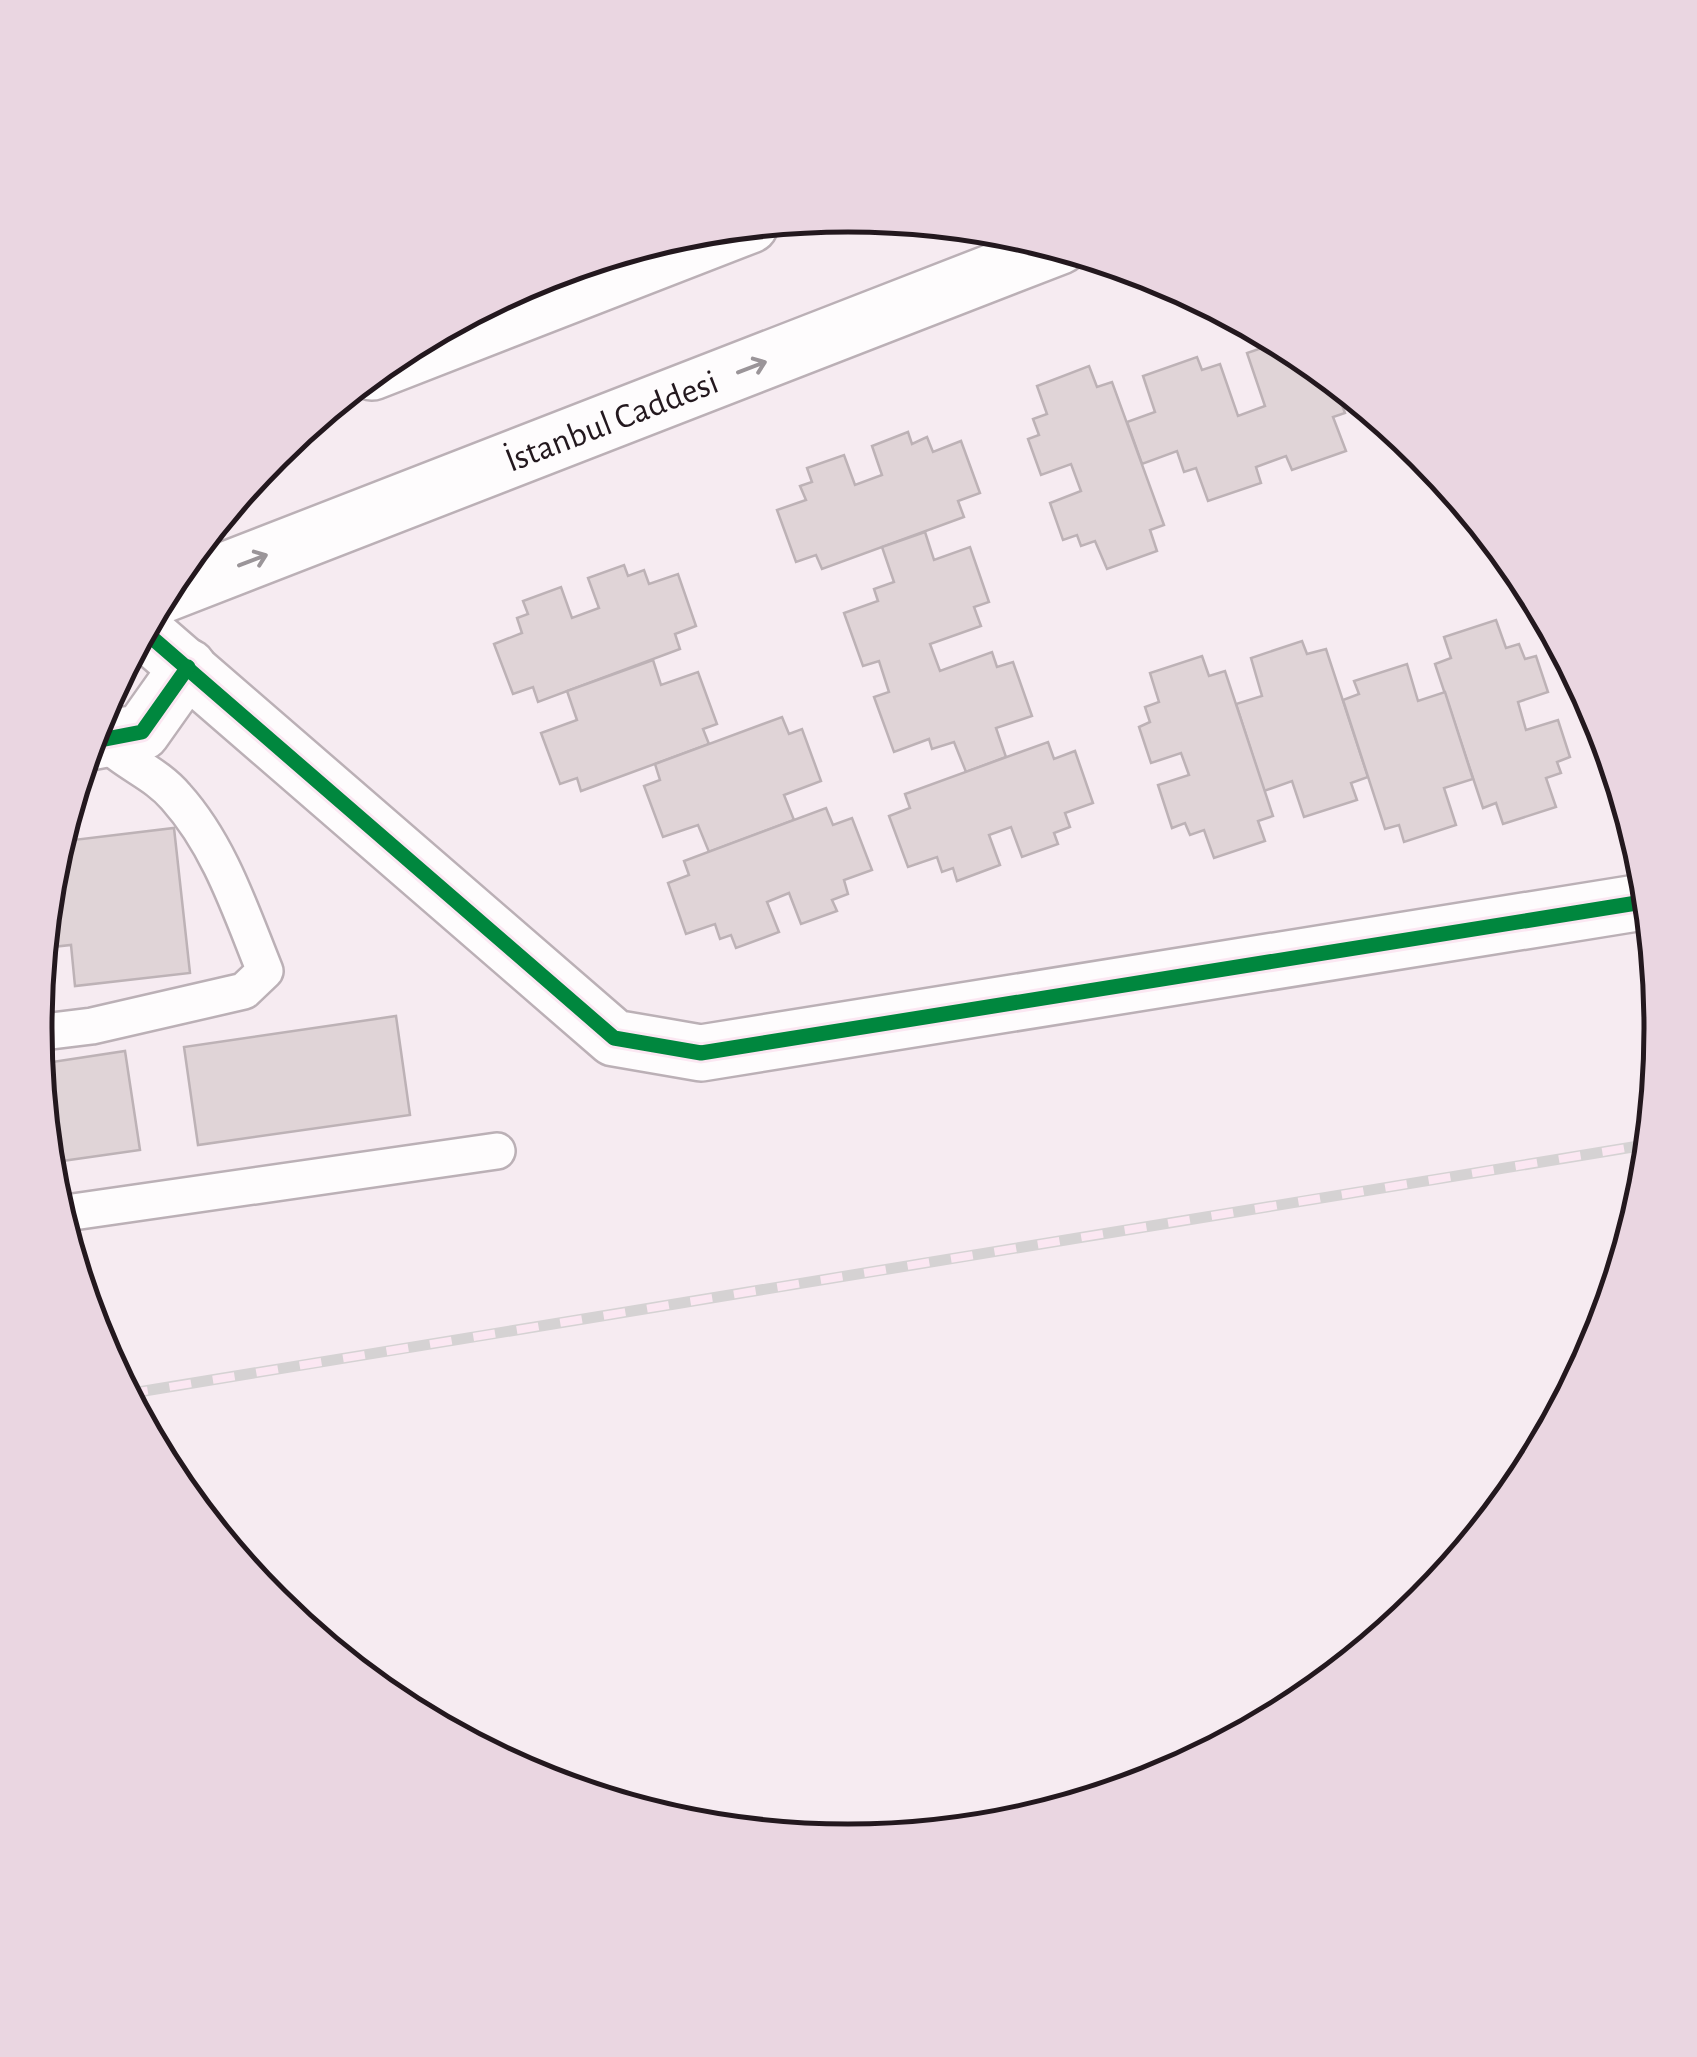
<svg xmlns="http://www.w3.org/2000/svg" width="1697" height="2057" font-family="'Alegreya Sans',sans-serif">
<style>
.building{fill:#e0d4d7;stroke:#bdb2b6;stroke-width:2.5}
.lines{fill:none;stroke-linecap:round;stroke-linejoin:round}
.lane-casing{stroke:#bbb0b6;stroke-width:40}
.street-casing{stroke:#bbb0b6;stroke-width:60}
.primary-casing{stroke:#bbb0b6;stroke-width:60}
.lane{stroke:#fefcfd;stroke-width:35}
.street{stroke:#fefcfd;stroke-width:55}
.primary{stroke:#fefcfd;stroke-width:55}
.rail-casing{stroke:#d5d2d3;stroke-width:11}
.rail{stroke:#fbe7f2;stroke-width:8;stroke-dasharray:22;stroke-linecap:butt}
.cycleway-casing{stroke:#fbe7f2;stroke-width:21}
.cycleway{stroke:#00873e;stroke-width:15}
.oneway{stroke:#9b9599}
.labels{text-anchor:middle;stroke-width:10;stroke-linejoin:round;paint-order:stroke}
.street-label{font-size:35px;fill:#23181e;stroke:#fbe7f2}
.rim{fill:none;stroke:#23181e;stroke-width:5}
</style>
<rect width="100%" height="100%" fill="#f6ebf1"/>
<g class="building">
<polygon points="1261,331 1301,352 1345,388 1337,392 1345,413 1333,417 1346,451 1292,470 1286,456 1256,467 1261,483 1208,501 1196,468 1184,472 1177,451 1142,464 1127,422 1155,412 1143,376 1197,357 1202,370 1220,364 1238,416 1265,406 1247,353 1262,348 1257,332"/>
<polygon points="1089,366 1097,387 1112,382 1164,525 1150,530 1157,551 1107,569 1095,541 1081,546 1077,535 1063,540 1050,503 1081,491 1071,464 1041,475 1028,439 1039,435 1033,419 1047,414 1037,386"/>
<polygon points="1381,418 1402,435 1388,439"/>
<polygon points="908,432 912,444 927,437 933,452 961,441 980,493 958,501 964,517 822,569 816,555 796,562 777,510 806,500 800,486 812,482 807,468 844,455 855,485 882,475 872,446"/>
<polygon points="1404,437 1421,451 1410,456"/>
<polygon points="925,532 934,560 970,547 989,602 974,607 981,626 930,644 940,671 992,652 997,667 1013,662 1032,716 996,728 1006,757 966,772 954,742 932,749 929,739 894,752 874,697 889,692 879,661 863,666 844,613 878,601 874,589 894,582 882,547"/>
<polygon points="624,565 628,576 644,570 649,584 678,574 696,626 675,634 680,649 538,702 533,687 513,694 494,644 522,633 517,618 528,614 523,601 561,587 572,618 599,608 588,578"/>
<polygon points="1496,620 1506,648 1519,644 1525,659 1536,656 1548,692 1518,702 1526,730 1558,720 1570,757 1557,762 1561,773 1546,778 1556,807 1503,824 1496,803 1483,808 1435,664 1451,658 1444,637"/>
<polygon points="1302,641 1307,654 1326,649 1368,777 1351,783 1357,800 1304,817 1292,781 1264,791 1236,704 1262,696 1251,658"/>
<polygon points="1202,656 1209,676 1225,671 1273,816 1258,821 1265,841 1214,858 1204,830 1190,835 1185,823 1172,828 1158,785 1189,775 1181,753 1151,763 1139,727 1150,722 1145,707 1159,702 1150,673"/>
<polygon points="653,660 661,685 698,672 717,724 703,729 709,744 581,791 577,778 560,784 541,733 577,720 567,691"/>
<polygon points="1407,664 1418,701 1445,692 1473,779 1444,788 1456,825 1404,842 1399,825 1385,829 1343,700 1359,694 1354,681"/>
<polygon points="782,717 789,734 802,729 821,781 784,795 794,820 709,852 698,825 663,837 644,786 660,780 655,764"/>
<polygon points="1048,742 1054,759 1075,751 1093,803 1065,813 1070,827 1054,833 1058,844 1022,857 1011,827 989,835 1000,865 957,881 953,868 942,872 937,857 908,867 889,816 910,808 905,794"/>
<polygon points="826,808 833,825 852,818 872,870 844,880 848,894 832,900 837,911 801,924 789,893 767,902 779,932 736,948 731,935 720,939 715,924 686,934 668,883 689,875 684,861"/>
<polygon points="174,828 190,973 75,986 71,945 43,948 50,873 68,871 65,841"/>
<polygon points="396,1016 410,1115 198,1145 184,1047"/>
<polygon points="125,1051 140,1150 48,1163 39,1064"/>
</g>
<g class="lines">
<defs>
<g id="lane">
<path d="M35 1033 92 1026 244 991 265 971C241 912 220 846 176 797 155 772 124 763 103 739"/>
<polyline points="59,1214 497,1151"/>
</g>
<g id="street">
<polyline points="143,630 614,1038 701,1053 1649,901"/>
<polyline points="90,742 142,732 188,667"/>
</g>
<g id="primary">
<polyline points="372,372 750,225"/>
<path id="s1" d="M162 595 1060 246"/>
</g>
</defs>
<use href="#lane" class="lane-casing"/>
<use href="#street" class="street-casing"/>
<use href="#primary" class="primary-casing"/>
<use href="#lane" class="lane"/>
<use href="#street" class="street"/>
<use href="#primary" class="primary"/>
<defs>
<polyline id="rail" points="126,1394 1651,1144"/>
</defs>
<use href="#rail" class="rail-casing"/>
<use href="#rail" class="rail"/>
<defs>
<g id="cycleway">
<polyline points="143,630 614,1038 701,1053 1649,901"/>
<polyline points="90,742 142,732 188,667"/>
</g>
</defs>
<use href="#cycleway" class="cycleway-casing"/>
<use href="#cycleway" class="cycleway"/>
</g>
<defs><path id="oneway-shaft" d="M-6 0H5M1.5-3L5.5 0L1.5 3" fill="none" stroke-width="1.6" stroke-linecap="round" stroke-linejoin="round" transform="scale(2.5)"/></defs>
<g class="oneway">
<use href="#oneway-shaft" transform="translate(752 367) rotate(-21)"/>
<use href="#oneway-shaft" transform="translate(253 560) rotate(-21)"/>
</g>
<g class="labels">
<g class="street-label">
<text dy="12" stroke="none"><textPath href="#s1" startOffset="482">İstanbul Caddesi</textPath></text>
</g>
</g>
<path d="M0 0H1697V2057H0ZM52 1028a796 796 0 1 1 1592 0a796 796 0 1 1-1592 0Z" fill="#ead6e1" fill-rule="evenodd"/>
<path class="rim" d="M52 1028a796 796 0 1 1 1592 0a796 796 0 1 1-1592 0Z"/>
</svg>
